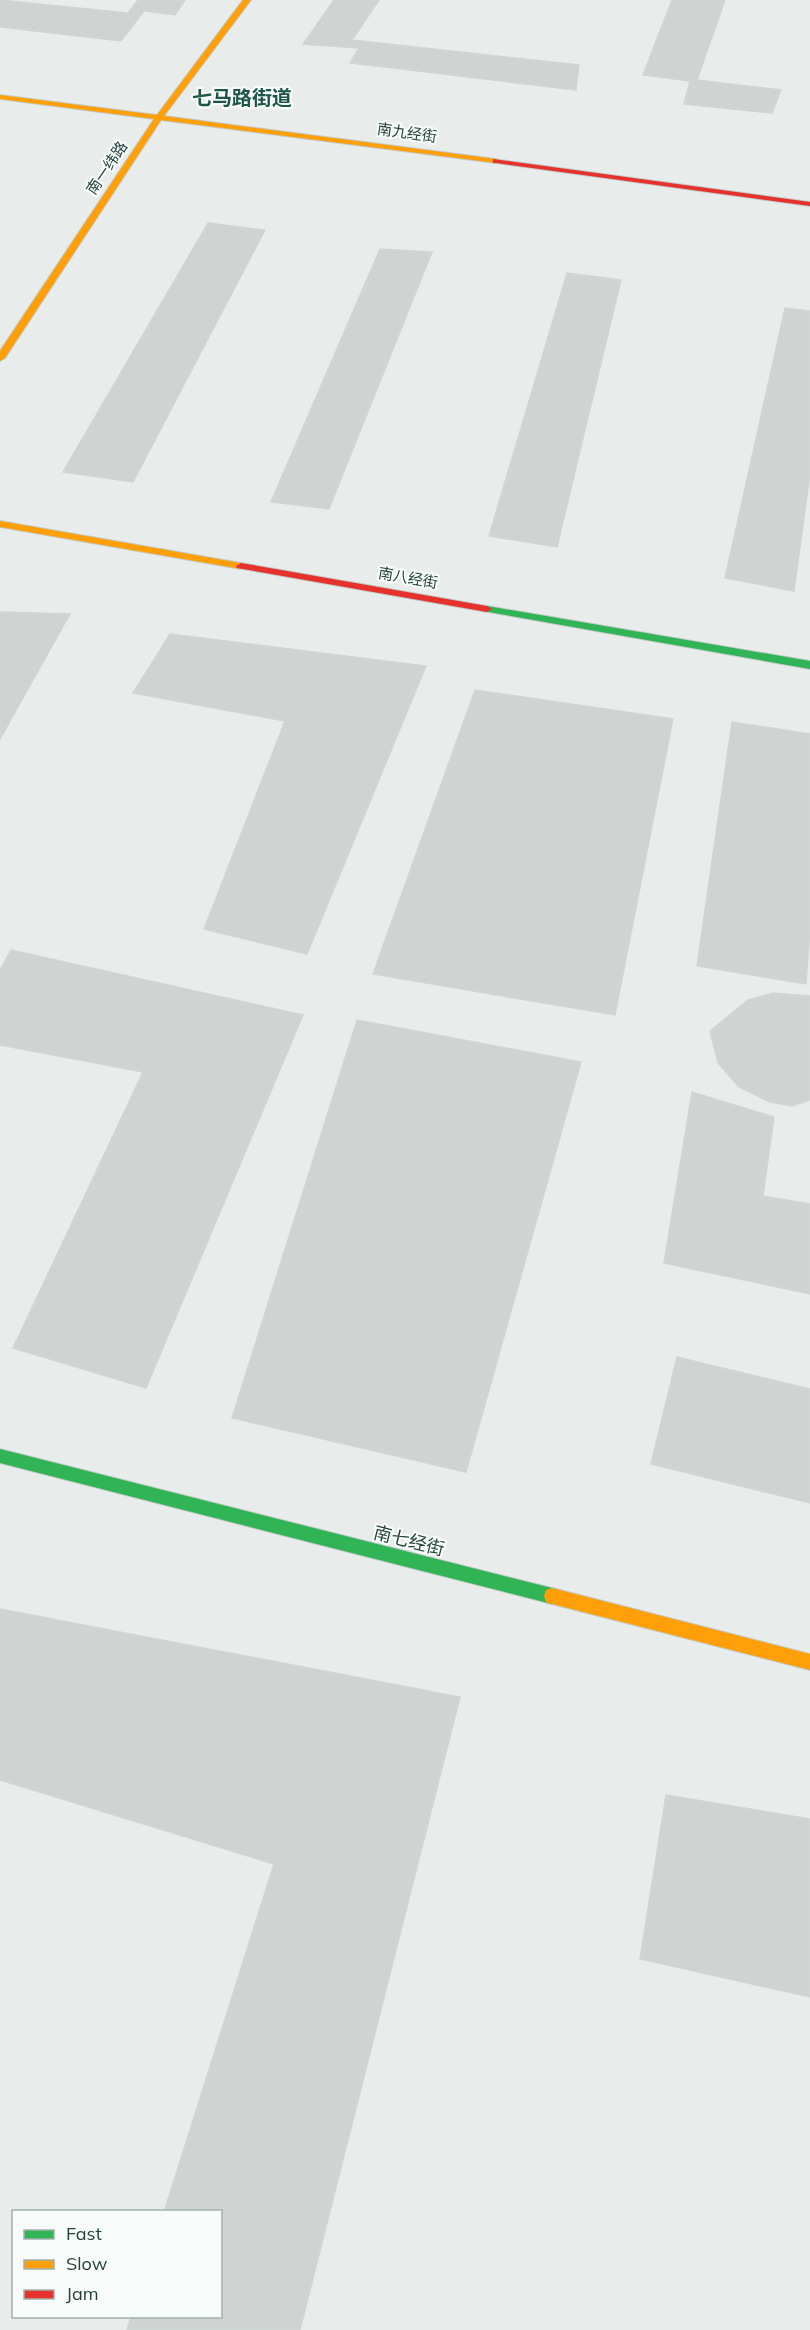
<svg xmlns="http://www.w3.org/2000/svg" width="810" height="2330" font-family="Mulish,'Noto Sans SC',sans-serif">
<style>
.building{fill:#cfd4d2;stroke:#d1d6d4;stroke-width:1.5}
.lines{fill:none;stroke-linecap:round;stroke-linejoin:round}
.fast-casing{stroke:#c3cbc8;stroke-width:2}
.slow-casing{stroke:#c3cbc8;stroke-width:2}
.jam-casing{stroke:#c3cbc8;stroke-width:2}
.fast{fill:#30b455;fill-rule:evenodd}
.slow{fill:#ff9f0a;fill-rule:evenodd}
.jam{fill:#e5322d;fill-rule:evenodd}
.labels{text-anchor:middle;stroke-width:4.5;stroke-linejoin:round;paint-order:stroke}
.far-street-label{font-size:15px;fill:#24423a;stroke:#f7fbf9}
.street-label{font-size:18px;fill:#24423a;stroke:#f7fbf9}
.far-district-label{font-size:20px;font-weight:bold;fill:#1f5548;stroke:#f7fbf9}
</style>
<rect width="100%" height="100%" fill="#e8edeb"/>
<g class="building">
<polygon points="0,0 128,13 138,0 185,0 175,15 144,11 121,41 0,27"/>
<polygon points="334,0 379,0 352,40 579,65 576,90 350,63 359,48 303,44"/>
<polygon points="672,0 725,0 697,80 781,90 772,113 684,104 690,81 643,75"/>
<polygon points="208,223 265,230 133,482 63,472"/>
<polygon points="380,249 432,252 329,509 271,502"/>
<polygon points="567,273 621,280 557,547 489,536"/>
<polygon points="785,308 810,311 810,474 794,591 725,578"/>
<polygon points="0,612 70,614 0,739"/>
<polygon points="170,634 426,666 307,954 204,929 285,721 133,693"/>
<polygon points="475,690 673,719 615,1015 373,974"/>
<polygon points="732,722 810,734 810,930 806,984 697,966"/>
<polygon points="11,950 303,1015 146,1388 13,1348 143,1072 0,1045 0,970"/>
<polygon points="773,993 810,996 810,1100 792,1106 770,1102 739,1087 718,1063 710,1031 748,1000"/>
<polygon points="357,1020 581,1062 466,1472 232,1418"/>
<polygon points="692,1092 774,1117 763,1196 810,1204 810,1294 664,1263"/>
<polygon points="677,1357 810,1389 810,1503 651,1464"/>
<polygon points="0,1609 460,1697 300,2330 127,2330 131,2316 220,2316 220,2212 164,2212 274,1864 0,1780"/>
<polygon points="666,1795 810,1819 810,1997 640,1959"/>
</g>
<g class="lines">
<defs>
<g id="fast">
<polygon points="487,606 810,661 810,669 483,611 482,609"/>
<polygon points="0,1449 552,1588 558,1590 560,1596 558,1602 552,1604 0,1463"/>
</g>
<g id="slow">
<polygon points="243,0 251,0 164,116 496,159 500,161 496,163 161,120 5,358 0,361 0,351 154,119 0,99 0,95 157,115"/>
<polygon points="0,521 241,563 246,566 241,569 0,527"/>
<polygon points="552,1588 810,1654 810,1670 552,1604 546,1602 544,1596 546,1590"/>
</g>
<g id="jam">
<polygon points="493,159 810,202 810,206 496,163 493,163"/>
<polygon points="241,563 487,606 492,609 487,612 237,568 236,566"/>
</g>
</defs>
<use href="#fast" class="fast-casing"/>
<use href="#slow" class="slow-casing"/>
<use href="#jam" class="jam-casing"/>
<use href="#fast" class="fast"/>
<use href="#slow" class="slow"/>
<use href="#jam" class="jam"/>
</g>
<g class="labels">
<g class="far-street-label">
<text transform="translate(407 133) rotate(8)" y="5">南九经街</text>
<text transform="translate(107 168) rotate(-56)" y="5">南一纬路</text>
<text transform="translate(408 578) rotate(10)" y="5">南八经街</text>
</g>
<g class="street-label">
<text transform="translate(409 1541) rotate(14)" y="6">南七经街</text>
</g>
<g class="far-district-label">
<text x="242" y="105">七马路街道</text>
</g>
</g>
<rect x="12" y="2210" width="210" height="108" fill="#f7fbf9" stroke="#a3b1ad" stroke-width="1.5"/>
<rect x="24" y="2230" width="30" height="9" fill="#30b455" stroke="#a3b1ad" stroke-width="1.5"/>
<text x="66" y="2240" font-size="18" fill="#24423a">Fast</text>
<rect x="24" y="2260" width="30" height="9" fill="#ff9f0a" stroke="#a3b1ad" stroke-width="1.5"/>
<text x="66" y="2270" font-size="18" fill="#24423a">Slow</text>
<rect x="24" y="2290" width="30" height="9" fill="#e5322d" stroke="#a3b1ad" stroke-width="1.5"/>
<text x="66" y="2300" font-size="18" fill="#24423a">Jam</text>
</svg>
